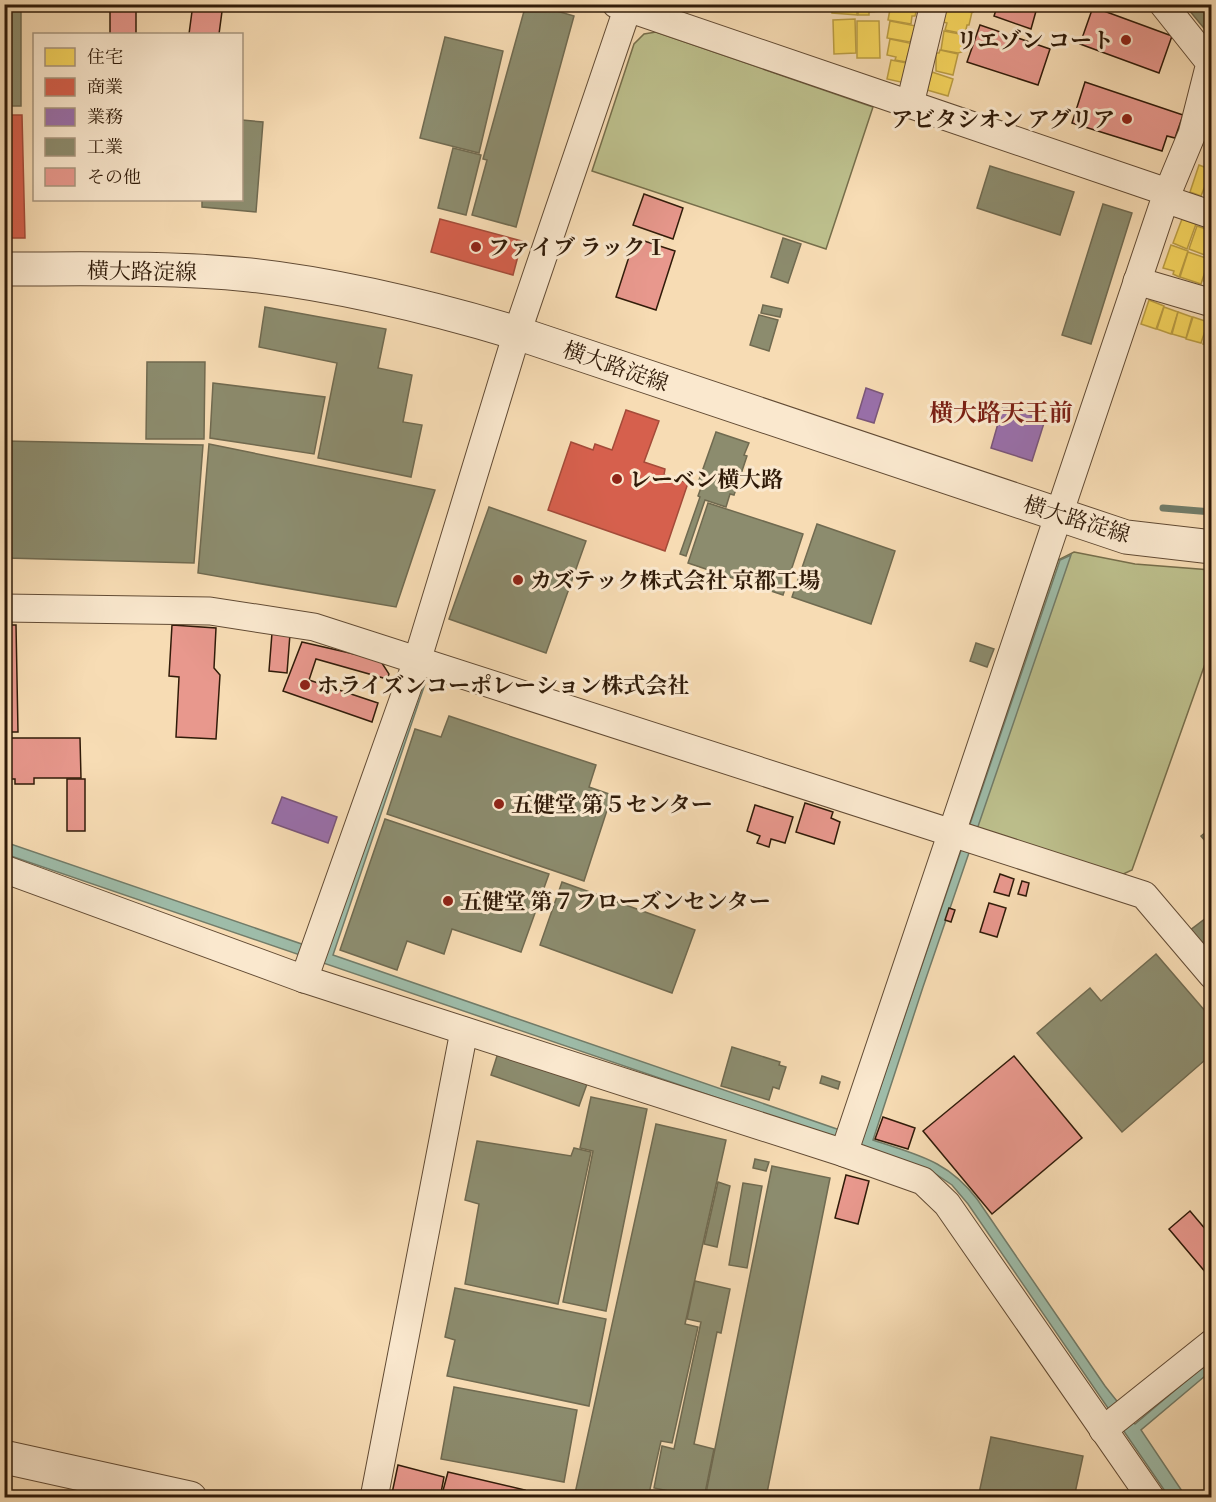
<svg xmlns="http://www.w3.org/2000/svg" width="1216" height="1502" font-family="'IM FELL DW Pica','Noto Serif JP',serif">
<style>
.green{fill:#bdc08d;stroke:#766e4b;stroke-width:1.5}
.water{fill:#9ebca9;stroke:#727c69;stroke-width:1.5}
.homes{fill:#f6d55c;stroke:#bb9d43;stroke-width:1.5}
.shops{fill:#d6604d;stroke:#a44b39;stroke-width:1.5}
.offices{fill:#9970ab;stroke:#7a567a;stroke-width:1.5}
.industry{fill:#8c8c6e;stroke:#706a50;stroke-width:1.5}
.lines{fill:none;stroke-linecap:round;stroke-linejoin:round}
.stream{stroke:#727c69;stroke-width:7}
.building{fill:#e8988d;stroke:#301b09;stroke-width:1.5}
.minor-casing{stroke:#624b34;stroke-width:29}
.tertiary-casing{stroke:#624b34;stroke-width:35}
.minor{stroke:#fae8ce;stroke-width:27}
.tertiary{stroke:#fae8ce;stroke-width:33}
.poi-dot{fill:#8f2418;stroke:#fae8ce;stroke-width:2}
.labels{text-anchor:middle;stroke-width:6;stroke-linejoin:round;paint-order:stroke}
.poi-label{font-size:22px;font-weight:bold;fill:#301b09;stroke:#fae8ce;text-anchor:start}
.street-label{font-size:22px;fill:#301b09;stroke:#fae8ce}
.neighbourhood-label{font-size:24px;font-weight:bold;fill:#7a1f14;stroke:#fae8ce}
</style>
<rect width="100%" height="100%" fill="#f7dcb4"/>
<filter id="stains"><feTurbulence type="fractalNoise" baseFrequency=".00333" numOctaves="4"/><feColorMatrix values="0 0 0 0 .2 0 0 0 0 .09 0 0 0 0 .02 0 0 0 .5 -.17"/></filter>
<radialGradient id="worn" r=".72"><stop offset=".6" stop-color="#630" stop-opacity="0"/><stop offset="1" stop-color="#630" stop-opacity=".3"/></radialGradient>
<g class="green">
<polygon points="656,32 873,107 826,249 592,171 634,44 644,34"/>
<polygon points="1074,552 1135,564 1211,570 1211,647 1132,870 1115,878 980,832 973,815 1058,560"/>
</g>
<path class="water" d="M1071 555 923 987 873 1140C917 1155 947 1160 977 1199L1105 1386 1135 1424 1211 1360V1371L1141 1430 1186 1497H1169L968 1204 952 1185 931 1171 5 854V842L325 952 416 688 425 684 333 955 863 1138 1060 560Z"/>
<g class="homes">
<polygon points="780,4 807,4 807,8 792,8 792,6"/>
<polygon points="808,4 831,4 831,9 808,8"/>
<polygon points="832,4 857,4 857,15 832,13"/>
<polygon points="858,4 881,4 881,11 869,12 869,15 858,15"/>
<polygon points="891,4 917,9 915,16 912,16 911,24 888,20"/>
<polygon points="948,4 974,4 973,12 947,7"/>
<polygon points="946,7 972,12 969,25 967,25 965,34 945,30 947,23 943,22"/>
<polygon points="855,19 856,53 834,54 833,20"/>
<polygon points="857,21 879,21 880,58 857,58"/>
<polygon points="890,21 916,26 910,42 887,38"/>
<polygon points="944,31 965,35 962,52 958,53 941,50"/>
<polygon points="890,39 914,44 912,55 908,54 906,62 895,60 896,57 887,55"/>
<polygon points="940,50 958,54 953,75 936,71 936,53 939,53"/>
<polygon points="891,60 912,64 905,83 887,79"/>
<polygon points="932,72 953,79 948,96 927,90"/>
<polygon points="1199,165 1212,170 1212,188 1205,186 1201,196 1190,192"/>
<polygon points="1182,219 1196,224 1187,249 1173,243"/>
<polygon points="1197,226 1212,231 1210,257 1189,249"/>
<polygon points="1171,245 1188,251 1179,277 1173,274 1174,271 1163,268"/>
<polygon points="1188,252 1209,259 1201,284 1180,277"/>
<polygon points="1212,260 1212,284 1204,281"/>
<polygon points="1149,300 1164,306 1156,329 1141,324"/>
<polygon points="1164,307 1178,312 1171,334 1157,329"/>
<polygon points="1178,312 1192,317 1186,338 1172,334"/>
<polygon points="1193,317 1208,322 1201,343 1186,339"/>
<polygon points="1210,322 1212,323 1212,347 1203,344"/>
</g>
<g class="shops">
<polygon points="4,115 22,115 25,238 4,238"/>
<polygon points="440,219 522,241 513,275 431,252"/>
<polygon points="626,410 659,421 644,462 665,469 664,475 688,483 665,551 548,510 571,442 593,450 595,444 612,450"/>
</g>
<g class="offices">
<polygon points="866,388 883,394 874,423 857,418"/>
<polygon points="1003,406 1045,420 1032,461 991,448"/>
<polygon points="282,797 337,817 328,843 272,823"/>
</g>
<g class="industry">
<rect x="4" y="4" width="17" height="102"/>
<polygon points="526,4 533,4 574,16 516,227 472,215 487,160 483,159"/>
<polygon points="1184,4 1212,4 1212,38"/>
<polygon points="445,37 503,51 479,153 420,138"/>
<polygon points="242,120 263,122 256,212 202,207 202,200 242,200"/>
<polygon points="453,148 481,155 466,215 438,208"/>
<polygon points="990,166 1074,192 1060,235 977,208"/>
<polygon points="1103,204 1132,213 1091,344 1062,335"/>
<polygon points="783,238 801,244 788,283 771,277"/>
<polygon points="763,305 782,309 780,317 761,313"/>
<polygon points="265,307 386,329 378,368 412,375 403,422 422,425 411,477 318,458 337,363 259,347"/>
<polygon points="759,315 778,320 769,351 750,345"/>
<polygon points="147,362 205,362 204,439 146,439"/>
<polygon points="213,383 325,397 314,454 210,438"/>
<polygon points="716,432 749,443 744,455 747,456 734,495 730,494 726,507 705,500 686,556 680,554 700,497 698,496 702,485 698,483"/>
<polygon points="4,441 203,445 194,563 7,558"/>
<polygon points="209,444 435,490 396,607 198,573"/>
<polygon points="708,503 803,534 783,595 688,563"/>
<polygon points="489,507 586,541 546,653 449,619"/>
<polygon points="817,524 895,551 871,624 792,597"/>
<polygon points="976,643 994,649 987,667 970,661"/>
<polygon points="449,716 596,765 589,787 612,795 584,881 387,814 415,729 441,737"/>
<polygon points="385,819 549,874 521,952 452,929 444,954 407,941 397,970 340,950"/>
<polygon points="1212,827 1212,849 1201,836"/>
<polygon points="562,882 695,930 672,993 540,945"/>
<polygon points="1206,918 1212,925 1212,960 1189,931"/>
<polygon points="1156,954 1212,1019 1212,1054 1122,1132 1037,1033 1090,988 1101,1001"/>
<polygon points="732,1047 780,1062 779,1065 786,1067 779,1089 773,1087 769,1100 721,1086"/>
<polygon points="498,1053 587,1084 579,1106 491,1075"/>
<polygon points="822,1076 840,1082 838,1089 820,1083"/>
<polygon points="591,1097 647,1109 606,1311 563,1302 593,1151 580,1148"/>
<polygon points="656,1124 726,1140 685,1324 698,1327 672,1443 661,1441 648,1498 574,1498"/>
<polygon points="477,1141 571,1156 574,1148 591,1152 558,1304 465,1284 479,1204 465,1200"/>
<polygon points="755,1159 769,1162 766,1171 753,1168"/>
<polygon points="772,1166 830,1178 766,1498 705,1498"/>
<polygon points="718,1182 730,1186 717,1247 704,1244"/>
<polygon points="743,1183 762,1186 747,1268 729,1265"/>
<polygon points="695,1281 730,1289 721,1333 717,1332 694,1444 714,1449 704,1498 678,1498 679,1493 654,1488 662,1446 674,1449 701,1322 687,1319"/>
<polygon points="455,1288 606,1319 589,1406 447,1376 455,1340 445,1337"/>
<polygon points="454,1387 577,1410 564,1482 441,1459"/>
<polygon points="991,1437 1083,1456 1074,1498 978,1498"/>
</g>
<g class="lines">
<polyline class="stream" points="1163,508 1212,512"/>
</g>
<g class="building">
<rect x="110" y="4" width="26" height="30"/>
<polygon points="193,4 223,4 219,34 189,34"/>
<polygon points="998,4 1038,4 1031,29 994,16"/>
<polygon points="1093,7 1172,36 1159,73 1080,44"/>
<polygon points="980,25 1050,49 1038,85 967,62"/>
<polygon points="1085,82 1183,115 1175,138 1167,136 1162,151 1072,123"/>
<polygon points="644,194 683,208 673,239 633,225"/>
<polygon points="635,238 675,251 656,310 616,297"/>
<polygon points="4,625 16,625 18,732 4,732"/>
<polygon points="172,625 216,628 214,668 220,675 216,739 176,737 179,677 169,676"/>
<polygon points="272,633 290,634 287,673 269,671"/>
<polygon points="302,642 380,660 389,674 387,679 316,659 309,680 378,703 372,722 283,691"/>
<polygon points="4,738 80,738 81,778 34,778 34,784 15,784 15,779 4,779"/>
<rect x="67" y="779" width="18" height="52"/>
<polygon points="7,780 7,819 4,819 4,781"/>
<polygon points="805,803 833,812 831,818 840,822 834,844 796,832"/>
<polygon points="755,805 793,817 785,843 771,839 769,847 757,843 760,836 747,831"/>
<polygon points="1000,874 1014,879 1009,896 994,892"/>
<polygon points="1022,881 1029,883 1026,896 1018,894"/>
<polygon points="989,903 1006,908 997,937 980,932"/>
<polygon points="949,908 955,910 951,922 945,920"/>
<polygon points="1014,1056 1082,1138 992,1214 923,1131"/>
<polygon points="883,1117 915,1128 908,1149 875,1139"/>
<polygon points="846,1175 869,1181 858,1224 835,1218"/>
<polygon points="1190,1211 1212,1237 1212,1280 1169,1229"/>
<polygon points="398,1465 444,1477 440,1498 391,1498"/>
<polygon points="448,1472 525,1490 523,1498 441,1498"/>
</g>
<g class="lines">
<defs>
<g id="minor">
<polyline points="616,4 1167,192"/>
<polyline points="910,104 934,4"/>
<polyline points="1165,199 1212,215"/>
<polyline points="1137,281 1212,303"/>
<polyline points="4,608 210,611 314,627 1144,895 1212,975"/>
<polyline points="4,869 304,979 844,1153 923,1181 947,1204 1151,1498"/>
<polyline points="304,979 417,661 517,333 629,4"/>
<polyline points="844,1153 1165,199 1192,134 1210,63 1163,4"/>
<polyline points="1103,1430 1212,1343"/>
<polyline points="374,1498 464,1031"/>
</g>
<g id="tertiary">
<path d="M4 269C86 269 168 267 250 275 341 285 430 307 517 333L1126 537 1212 547"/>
<polyline points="4,1457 190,1498"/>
</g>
</defs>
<use href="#minor" class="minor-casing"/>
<use href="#tertiary" class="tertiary-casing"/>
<use href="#minor" class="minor"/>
<use href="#tertiary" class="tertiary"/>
</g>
<g class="poi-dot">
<circle cx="1126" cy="40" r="6"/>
<circle cx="1127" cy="119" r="6"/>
<circle cx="476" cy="247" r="6"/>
<circle cx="617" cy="479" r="6"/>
<circle cx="518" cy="580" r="6"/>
<circle cx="305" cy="685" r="6"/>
<circle cx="499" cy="804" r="6"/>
<circle cx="448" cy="901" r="6"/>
</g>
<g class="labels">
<g class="poi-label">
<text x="1114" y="48" text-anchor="end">リエゾン コート</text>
<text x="1115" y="127" text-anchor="end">アビタシオン アグリア</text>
<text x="488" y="255">ファイブ ラックⅠ</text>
<text x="629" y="487">レーベン横大路</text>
<text x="530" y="588">カズテック株式会社 京都工場</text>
<text x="317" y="693">ホライズンコーポレーション株式会社</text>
<text x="511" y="812">五健堂 第５センター</text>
<text x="460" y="909">五健堂 第７フローズンセンター</text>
</g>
<g class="street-label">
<text transform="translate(142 271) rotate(1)" y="8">横大路淀線</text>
<text transform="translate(616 366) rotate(19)" y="8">横大路淀線</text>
<text transform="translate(1077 519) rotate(17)" y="8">横大路淀線</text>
</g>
<g class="neighbourhood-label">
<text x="1001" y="421">横大路天王前</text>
</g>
</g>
<rect width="1216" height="1502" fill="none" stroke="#f7dcb4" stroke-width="24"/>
<rect x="6" y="6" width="1204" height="1490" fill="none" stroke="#301b09" stroke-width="3"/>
<rect x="12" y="12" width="1192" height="1478" fill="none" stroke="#301b09" stroke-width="1.5"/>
<rect x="33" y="33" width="210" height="168" fill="#fae8ce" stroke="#a9967f" stroke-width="1.5"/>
<rect x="45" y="48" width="30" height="18" fill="#f6d55c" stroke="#a9967f" stroke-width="1.5"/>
<text x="87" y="63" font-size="18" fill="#301b09">住宅</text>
<rect x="45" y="78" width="30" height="18" fill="#d6604d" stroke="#a9967f" stroke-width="1.5"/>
<text x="87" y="93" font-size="18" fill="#301b09">商業</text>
<rect x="45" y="108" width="30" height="18" fill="#9970ab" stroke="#a9967f" stroke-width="1.5"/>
<text x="87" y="123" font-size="18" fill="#301b09">業務</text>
<rect x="45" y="138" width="30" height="18" fill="#8c8c6e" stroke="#a9967f" stroke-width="1.5"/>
<text x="87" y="153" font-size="18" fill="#301b09">工業</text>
<rect x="45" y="168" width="30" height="18" fill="#e8988d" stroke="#a9967f" stroke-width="1.5"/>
<text x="87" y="183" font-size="18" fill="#301b09">その他</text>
<rect width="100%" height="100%" filter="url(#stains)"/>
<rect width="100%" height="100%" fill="url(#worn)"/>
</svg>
